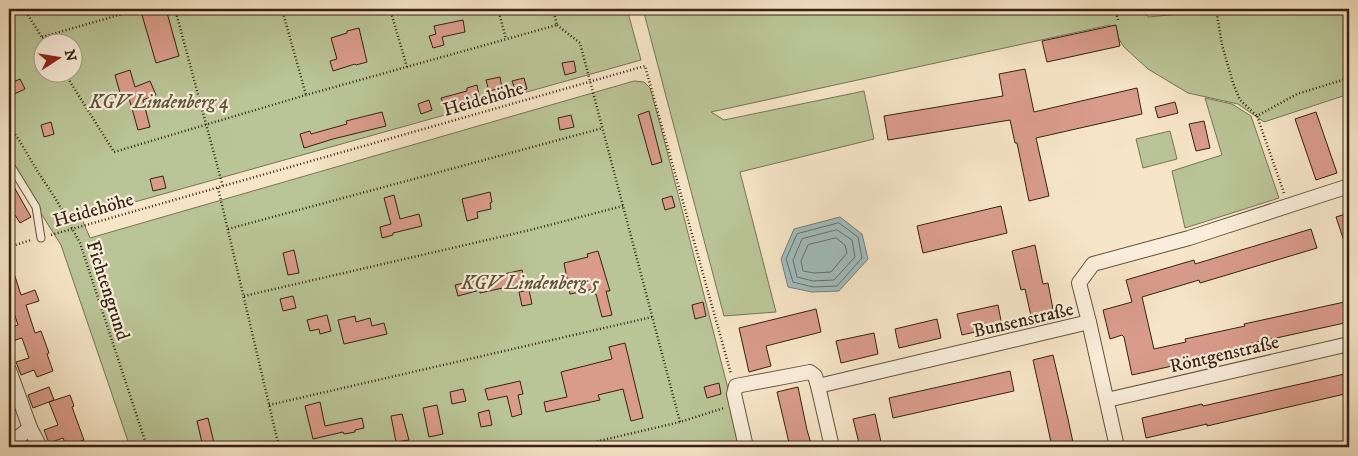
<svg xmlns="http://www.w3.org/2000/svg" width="1358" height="456" font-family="'IM FELL DW Pica',serif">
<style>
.green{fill:#bac597;stroke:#787454;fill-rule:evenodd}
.water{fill:#a1bdbf;stroke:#767f7a}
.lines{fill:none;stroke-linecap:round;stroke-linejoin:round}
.shore{stroke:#6c7068;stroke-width:1}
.building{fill:#d99c8b;stroke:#362212}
.service-casing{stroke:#66533f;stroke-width:9}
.minor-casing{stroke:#66533f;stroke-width:16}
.path{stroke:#362212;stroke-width:2.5;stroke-dasharray:1 2.5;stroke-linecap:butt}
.service{stroke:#f9eedb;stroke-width:7}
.minor{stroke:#f9eedb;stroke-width:14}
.labels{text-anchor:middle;stroke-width:4.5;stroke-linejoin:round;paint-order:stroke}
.street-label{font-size:19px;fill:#362212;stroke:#f9eedb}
.park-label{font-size:19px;font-style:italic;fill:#5e533a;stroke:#f9eedb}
</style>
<rect width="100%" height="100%" fill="#f6e5c7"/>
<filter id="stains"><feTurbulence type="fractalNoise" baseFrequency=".004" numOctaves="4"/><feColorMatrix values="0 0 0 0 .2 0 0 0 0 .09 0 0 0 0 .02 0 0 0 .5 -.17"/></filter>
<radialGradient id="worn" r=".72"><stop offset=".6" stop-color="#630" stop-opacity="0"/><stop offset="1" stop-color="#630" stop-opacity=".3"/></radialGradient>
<g class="green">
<path d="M9 9H627L641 60 81 217 90 238 634 81 644 82 650 88 660 124 743 447H130L61 245 9 163ZM42 42H72V72H42Z"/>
<polygon points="643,9 1146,9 1148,17 1211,11 1221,9 1349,9 1349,94 1264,122 1238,104 1188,93 1148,69 1124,47 1110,25 711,112 724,120 864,91 874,139 740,172 776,312 724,316"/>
<polygon points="1205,98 1232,104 1251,116 1279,198 1185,228 1172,171 1222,155"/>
<polygon points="1170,131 1177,159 1143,168 1136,139"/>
</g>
<polygon class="water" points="840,217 862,234 868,259 839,291 812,292 788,287 781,259 794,229"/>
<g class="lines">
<g class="shore">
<polygon points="839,223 858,237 862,258 837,286 813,287 793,282 786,259 797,234"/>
<polygon points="837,230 852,240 855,257 834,280 813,281 797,277 793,260 802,239"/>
<polygon points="836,238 845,245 847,253 831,272 814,273 803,271 801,261 808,245"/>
</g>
</g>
<g class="building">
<polygon points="162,9 166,9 179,56 156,63 142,15"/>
<polygon points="463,20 465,32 442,37 444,45 433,48 429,36 436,34 434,26"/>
<polygon points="1116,25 1120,46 1047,62 1042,41"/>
<polygon points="359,28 367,62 356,65 355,64 333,71 330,61 337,59 331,38 347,33 347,31"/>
<polygon points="574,61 576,72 565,75 562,63"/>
<polygon points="1025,69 1034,112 1137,88 1142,114 1036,138 1049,196 1029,201 1017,143 1015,143 1010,120 888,140 884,116 1003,96 999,74"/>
<polygon points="130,70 135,87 150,81 156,95 143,100 150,127 138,130 129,98 122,100 115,75"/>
<polygon points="500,77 502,88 489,91 486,80"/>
<polygon points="524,78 527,89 516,92 512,81"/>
<polygon points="20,79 25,89 12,95 9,87 9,84"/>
<polygon points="477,85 480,100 470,102 470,101 445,108 441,98 467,91 467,88"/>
<polygon points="429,100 432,110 421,114 418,104"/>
<polygon points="1175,102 1178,113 1158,118 1155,107"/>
<polygon points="649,111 662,162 652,165 638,115"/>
<polygon points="382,112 386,126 333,139 304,148 300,134 310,131 311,134 347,124 346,121"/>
<polygon points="1316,112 1337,173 1316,180 1295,119"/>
<polygon points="571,115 574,127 560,130 558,118"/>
<polygon points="1204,121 1210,148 1196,151 1189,124"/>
<polygon points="51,122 54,134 44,137 41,125"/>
<polygon points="163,176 166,188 153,191 150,179"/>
<polygon points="9,178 31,217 20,223 15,215 9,218"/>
<polygon points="490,192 492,202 490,203 491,209 477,212 478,218 467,221 462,199"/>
<polygon points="394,195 400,219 419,214 422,226 393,233 393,235 382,238 380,227 391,224 384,198"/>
<polygon points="672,196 675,207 665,210 662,199"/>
<polygon points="1001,206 1007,233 923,253 917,226"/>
<polygon points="1349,213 1349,250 1347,250 1336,217"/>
<polygon points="1311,229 1317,248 1200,283 1199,280 1142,297 1154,349 1186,342 1185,339 1245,326 1244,324 1349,301 1349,322 1249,344 1249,346 1190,359 1190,362 1132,375 1124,337 1122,335 1110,339 1103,310 1132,302 1126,280 1194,260 1195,264"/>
<polygon points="1035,245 1043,284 1048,283 1055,320 1033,325 1025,289 1021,290 1012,251"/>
<polygon points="294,250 299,273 288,275 283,253"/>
<polygon points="598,251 610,291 606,291 612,315 602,317 596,294 595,294 594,289 570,294 564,263 588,257 587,254"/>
<polygon points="9,264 11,264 21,295 35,290 39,301 26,305 35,333 41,331 49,353 47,354 53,371 37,377 34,370 21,375 16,362 29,358 22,338 9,342 9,328 18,325 11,304 9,305"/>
<polygon points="522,270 525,283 480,293 480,290 458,296 455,285"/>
<polygon points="529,290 532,304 522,306 519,292"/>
<polygon points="293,296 296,308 283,311 280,299"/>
<polygon points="703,302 706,316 695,319 692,305"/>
<polygon points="998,305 1002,326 962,335 957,314"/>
<polygon points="816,309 821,332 766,346 771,366 749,372 739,328"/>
<polygon points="327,315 331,331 320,334 319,329 310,331 307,320"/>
<polygon points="355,316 356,322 370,318 372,326 384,323 387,334 344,344 338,320"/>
<polygon points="937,319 941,338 899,348 895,329"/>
<polygon points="874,333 878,354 841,363 836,341"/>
<polygon points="625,343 643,418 631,421 623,389 598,395 600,400 546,412 544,402 567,397 561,372 612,359 609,347"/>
<polygon points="1053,355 1068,419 1074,447 1052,447 1046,419 1033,360"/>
<polygon points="1010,371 1014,391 893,418 889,398"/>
<polygon points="1349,373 1349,393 1207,426 1207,424 1146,438 1142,418 1202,404 1203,406"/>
<polygon points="520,381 523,394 518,395 522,414 512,417 507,396 488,400 485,389"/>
<polygon points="719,383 721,394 707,398 704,387"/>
<polygon points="49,387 54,400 33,408 28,395"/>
<polygon points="798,387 807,430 812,447 790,447 777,392"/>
<polygon points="463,389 466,401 452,404 450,392"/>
<polygon points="70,395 74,406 72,407 84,440 78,442 80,447 67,447 63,438 49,443 44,430 58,425 49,402"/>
<polygon points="320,402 325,426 362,418 364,428 355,430 355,432 344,434 343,432 313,439 305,406"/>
<polygon points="437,405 443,434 429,437 423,408"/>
<polygon points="489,410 492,425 481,427 478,413"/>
<polygon points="402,414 409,440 396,442 391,416"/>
<polygon points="875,414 882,447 860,447 853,419"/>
<polygon points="208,418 215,447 203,447 197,421"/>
</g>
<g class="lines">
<defs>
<polyline id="service" points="9,163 36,207 41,238"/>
<g id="minor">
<polyline points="1089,322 1117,447"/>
<polyline points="9,370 30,428 40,447"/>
<polyline points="1107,400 1349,344"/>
<polyline points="9,445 30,428"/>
<polyline points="746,447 734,394 736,386 810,372 815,376 818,386"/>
<polyline points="832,447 818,386 1089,322 1079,283 1093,264 1189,238 1349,186"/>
</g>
</defs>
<use href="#service" class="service-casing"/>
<use href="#minor" class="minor-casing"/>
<g class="path">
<polyline points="24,9 45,42"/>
<polyline points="175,9 223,187"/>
<polyline points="282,9 306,95"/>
<polyline points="390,9 407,67"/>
<polyline points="498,9 506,39"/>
<polyline points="1115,9 1118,20"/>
<polyline points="1233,9 1216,9 1222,45 1233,83 1240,100 1257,116"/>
<polyline points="557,25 580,43 680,422"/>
<polyline points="42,37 140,9"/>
<polyline points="64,72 114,152 306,95 557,25 553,9"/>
<polyline points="9,126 19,140 38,172 57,201 80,243 147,447"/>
<polyline points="218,188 279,447"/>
<polyline points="1284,193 1257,116 1297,94 1349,78"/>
<polyline points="228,229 603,128"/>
<polyline points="51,235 645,66 731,374"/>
<polyline points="9,247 31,240"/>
<polyline points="244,296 526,231 623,206"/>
<polyline points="269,405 652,317"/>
<polyline points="573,447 680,422 724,408"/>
</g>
<use href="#service" class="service"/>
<use href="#minor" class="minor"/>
</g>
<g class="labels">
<g class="street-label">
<text transform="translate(483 98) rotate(-16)" y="7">Heidehöhe</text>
<text transform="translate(93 209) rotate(-16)" y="7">Heidehöhe</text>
<text transform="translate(109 290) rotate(72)" y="7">Fichtengrund</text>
<text transform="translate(1023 319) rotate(-13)" y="7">Bunsenstraße</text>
<text transform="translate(1224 353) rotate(-13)" y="7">Röntgenstraße</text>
</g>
<g class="park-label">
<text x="159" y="108">KGV Lindenberg 4</text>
<text x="530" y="289">KGV Lindenberg 5</text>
</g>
</g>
<rect width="1358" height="456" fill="none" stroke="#f6e5c7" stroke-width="30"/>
<rect x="10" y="10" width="1338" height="436" fill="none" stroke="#362212" stroke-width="2.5"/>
<rect x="15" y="15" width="1328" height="426" fill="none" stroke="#362212"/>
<g transform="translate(58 58) rotate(78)"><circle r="24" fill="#f9eedb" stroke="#ab9c8b"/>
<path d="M0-4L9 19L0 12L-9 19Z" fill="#8f2418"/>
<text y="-8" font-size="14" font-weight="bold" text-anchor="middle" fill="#362212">N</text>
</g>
<rect width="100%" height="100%" filter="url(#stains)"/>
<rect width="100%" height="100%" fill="url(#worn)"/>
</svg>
